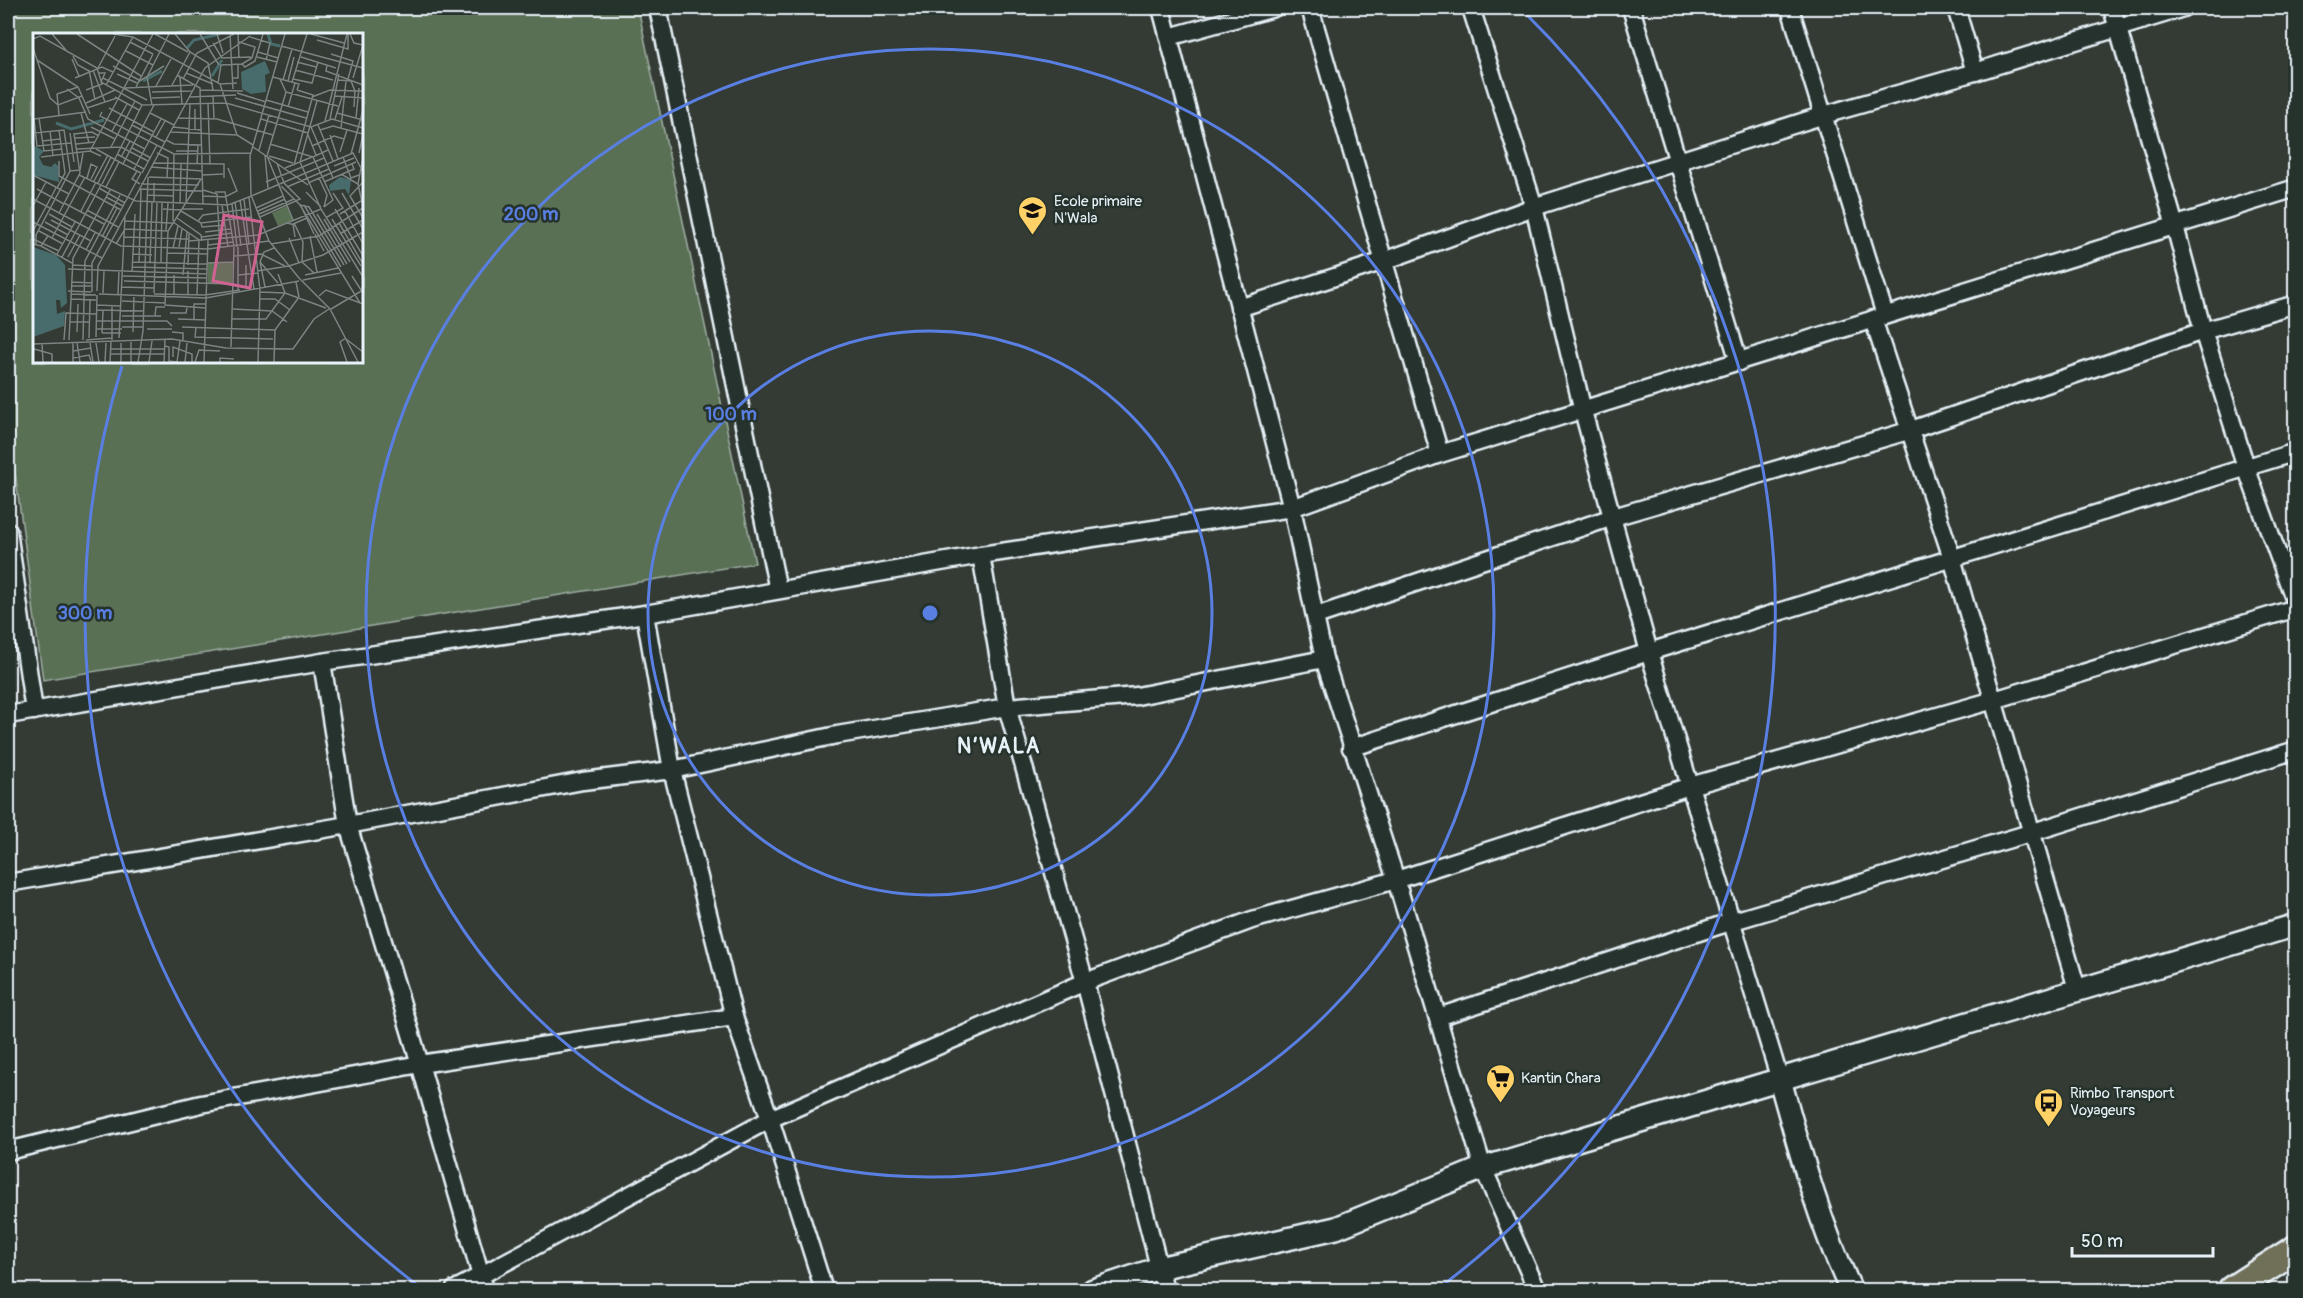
<svg xmlns="http://www.w3.org/2000/svg" width="2303" height="1298" font-family="Pangolin,sans-serif">
<style>
.green{fill:#5a7054;stroke:#a1b0a6;stroke-width:1.5;fill-rule:evenodd}
.lines{fill:none;stroke-linecap:round;stroke-linejoin:round}
.minor-casing{stroke:#e8f1f8;stroke-width:21}
.tertiary-casing{stroke:#e8f1f8;stroke-width:26}
.primary-casing{stroke:#e8f1f8;stroke-width:32}
.minor{stroke:#26332d;stroke-width:16}
.tertiary{stroke:#26332d;stroke-width:21}
.primary{stroke:#706f59;stroke-width:27}
.ring{fill:none;stroke:#5a7fe2;stroke-width:3}
.labels{text-anchor:middle;stroke-width:5;stroke-linejoin:round;paint-order:stroke}
.poi-label{font-size:15px;fill:#e8f1f8;stroke:#26332d;text-anchor:start}
.district-label{font-size:21px;font-weight:bold;letter-spacing:1.5px;fill:#e8f1f8;stroke:#26332d}
.inset-river{fill:none;stroke:#476c6b;stroke-width:3}
.inset-road{fill:none;stroke:#7b8482;stroke-width:1.5}
.view{fill:#cf6492;fill-opacity:0.15;stroke:#cf6492;stroke-width:3}
.inset-edge{fill:none;stroke:#e8f1f8;stroke-width:3}
.centre{fill:#5a7fe2;stroke:#26332d;stroke-width:3}
.ring-label{font-size:18px;text-anchor:middle;font-weight:bold;fill:#5a7fe2;stroke:#26332d;stroke-width:5;stroke-linejoin:round;paint-order:stroke}
</style>
<rect width="100%" height="100%" fill="#333b34"/>
<filter id="ink" filterUnits="userSpaceOnUse"><feTurbulence type="fractalNoise" baseFrequency=".0167" numOctaves="2"/><feDisplacementMap in="SourceGraphic" scale="12" xChannelSelector="R" yChannelSelector="G"/><feConvolveMatrix kernelMatrix="1 2 1 2 8 2 1 2 1" color-interpolation-filters="sRGB"/></filter>
<g filter="url(#ink)">
<path class="green" d="M8 8H638L755 563 43 680 8 420ZM34 34H362V362H34Z"/>
<g class="lines">
<defs>
<g id="minor">
<polyline points="658,8 778,590"/>
<polyline points="1161,8 1292,508 1324,659 1396,880 1483,1168 1537,1290"/>
<polyline points="1310,8 1440,454"/>
<polyline points="1471,8 1534,207 1583,411 1649,652 1780,1080"/>
<polyline points="1631,8 1739,362"/>
<polyline points="1790,8 1885,315"/>
<polyline points="1956,8 1975,72"/>
<polyline points="2112,8 2175,226 2203,331 2246,467 2296,604"/>
<polyline points="1169,37 1274,8"/>
<polyline points="1239,308 1384,261 1534,207 1824,115 1975,72 2183,8"/>
<polyline points="1873,319 1952,558 2077,989"/>
<polyline points="8,531 34,711"/>
<polyline points="981,555 1007,707 1085,982 1165,1290"/>
<polyline points="645,614 672,770 734,1017 770,1119 824,1290"/>
<polyline points="1316,616 1610,518 1908,431 2203,331 2296,304"/>
<polyline points="322,662 348,825 420,1064 485,1290"/>
<polyline points="8,715 322,662 645,614 981,555 1292,508 1440,454 2296,188"/>
<polyline points="1351,748 1649,652 2296,452"/>
<polyline points="8,883 348,825 583,781 672,770 837,735 1007,707 1137,696 1324,659"/>
<polyline points="1438,1017 1730,922 2030,833 2296,750"/>
<polyline points="8,1151 201,1104 420,1064 734,1017"/>
<polyline points="454,1290 770,1119 1085,982 1252,920 1396,880 1690,786 1994,700 2296,608"/>
</g>
<g id="tertiary">
<path d="M1780 1080C1800 1151 1819 1223 1851 1290"/>
<polyline points="1093,1290 1159,1268 1336,1228 1483,1168 2296,925"/>
</g>
<polyline id="primary" points="2232,1290 2296,1249"/>
</defs>
<use href="#minor" class="minor-casing"/>
<use href="#tertiary" class="tertiary-casing"/>
<use href="#primary" class="primary-casing"/>
<use href="#minor" class="minor"/>
<use href="#tertiary" class="tertiary"/>
<use href="#primary" class="primary"/>
</g>
</g>
<g class="ring">
<circle cx="930" cy="613" r="282"/>
<circle cx="930" cy="613" r="564"/>
<path d="M421 1288A845 845 0 0 1 122 366M1522 10A845 845 0 0 1 1439 1288"/>
</g>
<defs>
<symbol id="school-pin" viewBox="-11 -11 22 30"><path d="M0 17L-7.5 6A9.5 9.5 0 1 1 7.5 6Z" fill="#ffd166" stroke="#26332d"/><path d="M0-5L7-2L0 1L-7-2ZM-4 1L0 2.5L4 1V4Q0 6-4 4Z" fill="#111"/></symbol>
<symbol id="supermarket-pin" viewBox="-11 -11 22 30"><path d="M0 17L-7.5 6A9.5 9.5 0 1 1 7.5 6Z" fill="#ffd166" stroke="#26332d"/><path d="M-6-5.5h2.5l.6 2H6L4.5 2H-2.5L-4.4-4H-6ZM-1.5 3.2a1.3 1.3 0 1 0 .1 0ZM3 3.2a1.3 1.3 0 1 0 .1 0Z" fill="#111"/></symbol>
<symbol id="bus-pin" viewBox="-11 -11 22 30"><path d="M0 17L-7.5 6A9.5 9.5 0 1 1 7.5 6Z" fill="#ffd166" stroke="#26332d"/><path d="M-5-6H5V4H4V6H2V4H-2V6H-4V4H-5ZM-3.5-4V0h7V-4ZM-3.5 1.2v1.5H-2V1.2ZM2 1.2v1.5H3.5V1.2Z" fill="#111"/></symbol>
</defs>
<g fill-rule="evenodd">
<use href="#school-pin" x="1016" y="194" width="33" height="45"/>
<use href="#supermarket-pin" x="1484" y="1062" width="33" height="45"/>
<use href="#bus-pin" x="2032" y="1086" width="33" height="45"/>
</g>
<g class="labels">
<g class="poi-label">
<text x="1054" y="206">Ecole primaire<tspan x="1054" dy="17">N'Wala</tspan></text>
<text x="1521" y="1083">Kantin Chara</text>
<text x="2070" y="1098">Rimbo Transport<tspan x="2070" dy="17">Voyageurs</tspan></text>
</g>
<g class="district-label">
<text x="999" y="753">N’WALA</text>
</g>
</g>
<g transform="translate(33 33)">
<rect width="330" height="330" fill="#333b34"/>
<path d="M254 173 260 187 245 193 239 180ZM200 229 199 251 175 250V230Z" fill="#5a7054"/>
<path d="M232 28 237 40 232 42 233 59 218 61 209 56 208 39ZM0 112 11 118 6 124 10 132 18 134 22 130 25 133 26 149 0 142ZM307 144 318 147 316 162 312 156 297 158 296 152ZM0 214 23 222 32 232 34 270 28 275 27 267H23L24 281 32 278 31 293 0 304Z" fill="#476c6b"/>
<path class="inset-river" d="M235 1 238 11 247 13M154 15 161 7 187 1M179 43 189 27M110 48 129 38M23 90 38 96 71 87"/>
<path class="inset-road" d="M19 1 33 17M44 1 108 43M80 1 100 4M122 1 155 19M142 1 157 19 175 30 180 57M167 1 186 32M184 1 190 20M205 1 206 25M252 1 217 123 218 162 236 208 266 245M278 1 311 10M317 1 321 10 330 12M197 2 200 56M217 4 237 10 233 27M0 6 7 3 64 35 69 51 53 57M284 7 315 16V1M97 9 120 21M180 10 189 25 218 24M248 13 330 35M0 15 17 65 25 72 49 63M93 18 120 32M225 19 245 25M298 21 320 28 315 46M40 23 45 32 56 38M224 24 244 29M268 24 303 35M39 26 46 43M4 27 45 54 57 81M264 29 283 34M209 31 212 34 222 28 230 1M294 32 293 38 330 52M80 33 106 47M65 35 82 3M56 37 62 67M60 37 72 69M262 37 300 47M66 40H72L68 49 109 72 193 70 278 94 299 86 330 95M153 40 180 51M84 41 104 50M144 42 167 55 170 171M147 44 149 71M240 44 266 51 264 57M42 45 69 34 80 39M70 45 114 67M200 45H205V31M320 45 330 12M150 46 164 20 201 1M247 46 253 59 234 123 260 187M260 46 279 50 285 29M250 47 259 16M305 47 318 48 322 58H330M255 48 261 24M105 49 131 33M259 49 274 1M185 50 188 32 209 31 219 25 222 14 206 9M187 51 204 102 220 112M73 52 100 4 187 51 204 50M139 52 157 19M123 53 138 26M103 54 120 21M92 55 160 52M34 56 46 65 55 86 112 116M167 57 210 58M119 59 160 58M253 59 305 73M204 60 233 69M180 63 181 85M302 63 330 65M82 64 106 77M157 64 203 62M279 64 297 57 322 58 321 74M119 65 147 64M202 65 273 85M233 67 275 79M284 68 267 129 288 176M53 70 82 57M175 70 177 132M119 72 114 44 136 1M255 74 262 50M54 75 84 65M76 75 121 99M69 79 67 83 141 121 218 120M48 80 56 110M117 80 141 92M304 80 330 87M26 82 24 61 45 54M6 85 11 118 29 116M145 85 184 86 240 102M323 85 326 55M1 86 4 113 38 110M1 86 53 79M228 86 275 100M297 86 306 41M302 86 309 64M292 88 314 1M99 92 132 109M285 92 300 128M58 94 82 106M140 94 168 97M278 94 300 145M308 95 313 48M162 97V76M287 97 300 93 330 101M17 98 20 123M79 98 94 71M138 99 204 102M0 100 31 97 37 138 3 202V211M37 100 41 129M275 102 283 122M297 102 305 126M123 104 132 88M42 105 62 104M133 107 141 111 169 112M9 108 27 106M43 111 62 109M237 111 280 124 295 117M279 113 301 103 311 106M78 114 102 68M220 114 275 152M99 115 118 125M43 116 88 114 115 128M63 116 90 131M226 117 236 82M57 118 120 1M143 118H165M307 119 314 97M124 120 135 125 134 144M326 120 330 101M84 121 111 136M318 121 330 77M232 122 235 155M236 123 260 130M8 124 57 118 68 123M88 124 97 108M280 124 300 167 291 174M310 124 318 145 326 142M330 124 325 151 330 174M82 126 109 72M26 128V143L88 177M120 130 191 131V145M164 131 165 112M261 132 280 62 264 57M301 133 321 125M118 134 169 138M252 135 279 124M101 136 128 86M37 138 47 137 50 120M104 138 99 146 107 151M108 140 90 131 121 72M109 140 124 112M308 141 325 151M0 142 36 161M46 142 103 168 195 172 216 164M170 142 190 141M116 144 169 146M54 145 58 131 64 134 58 146M286 145 294 162 291 174M168 146 135 198 132 272 173 275M61 148 75 122M233 149 291 125M291 149 321 136 319 131M330 149 317 163 330 185M65 150 78 124M275 150 323 129M69 151 82 126M108 151 166 152M248 153 267 172 327 270M73 154 86 129M254 154 296 136M24 155 32 140 26 97M66 155 92 170M4 156 31 171M106 156 170 158M170 157 184 161 187 215M182 159H192L201 214 198 314M273 159 288 174M309 160 330 196M114 162 141 163M170 163 192 164 204 158 195 135M73 164 90 173M0 166 88 213 175 216 236 208M211 166 216 212M207 167 221 256M121 169V150M202 169 208 213M31 170 71 191M147 170 148 131M153 170 157 70M199 171 204 214M267 171 281 201M189 172 195 214M267 172 276 174 311 232M271 172 308 234M0 173 13 149M223 175 250 163M130 176 149 177M149 176H170M302 176 330 223M54 177 85 194M48 178 63 149M148 178 168 190 218 184M225 178 252 166M312 178 330 211M26 180 47 140 41 101 59 99 66 103M16 181 39 194M226 181 261 166M284 181 314 231M307 181 328 168M227 184 267 166 251 150 244 130M294 184 310 175 300 160M144 185 168 202 169 208M291 186 317 229M299 186 328 233M18 187 58 208M92 188 140 190M140 188 141 121M165 188 170 182 216 176M0 189 69 225M12 189 35 202M140 189 166 207 164 262M168 190 169 194 192 192M254 190 262 192 270 209 269 229 281 240M306 190 330 231M133 197 135 170M0 198 23 155M6 198 30 211M172 199 198 196M282 201 291 218M307 201 330 187M277 203 284 239M69 204 84 175M91 204 156 206M169 204 199 200M262 204 260 191 274 185M19 205 52 144M256 205 266 230M0 206 26 218M156 208 225 202 288 176 330 244M0 211 8 213 15 203M83 211 92 196 135 198M238 211 286 203 330 175M175 212 200 209M8 213 39 230M146 214 149 196M140 215 145 193M53 217 62 200M134 220 174 221M24 221 42 189M100 221 119 222M201 223 228 221 252 233M29 224 68 152M35 224 47 202M100 229 174 231M106 229 108 156M117 229 119 169M128 229 129 170M227 229 245 250M174 230 201 229M40 232 59 233M155 232 156 201M213 232V256M99 234 174 236M35 236 174 241M224 238 256 233 290 222 330 199M99 239 102 181M150 242 154 199M205 242 225 240M272 242 305 235M90 243 174 245M319 243 330 260M266 245 297 276 325 329M270 247 308 240M91 248 200 251M39 249 59 250M39 253H59M89 254 121 255M232 254 227 229 231 219 241 215M205 257V214M35 258 58 259M64 258 65 233 172 35 217 3M59 259V230L108 140M227 259 252 260 293 275M70 260 71 238M121 260 124 169M38 261 63 262M66 261 173 265 266 248M85 261 86 238M121 261 172 262 207 257M141 262V242M155 262V238M286 263 293 257 330 271M38 266 63 267M226 266H242L257 277M89 268 132 270M64 272 88 273M200 276 239 278 254 289M298 276 330 257M64 277 110 278M137 280H153L154 275M89 283H128M122 283 123 274H132M145 286 173 287M199 286H233L252 260 245 241M161 287V271H173M64 288H134L139 293M37 289H56M89 294H110M149 294 242 297M163 294 162 304 240 306M64 296H89M114 296H139M44 299 45 271M100 299 101 262M139 299 150 300V307M69 300H88M69 300 70 278M63 304 64 262M56 305 57 267M86 305 92 183M313 305 307 309 314 329M313 306 330 319M31 307 33 280 63 281M36 307 40 225 77 157M50 307 52 228 87 162M53 307 79 305M79 307V273M9 310 10 329M44 310 47 329M57 310 60 329M63 310 66 329M88 310V329M0 311 139 306 193 315 260 316 281 286 296 276M132 313 136 314V328L145 329M78 316H132M40 318 58 315M0 319 1 316 19 321V329M78 321H131M140 324V314L159 321V329M40 325 56 322 58 328M40 329V310M72 329 73 310M77 329 78 309M98 329V309M105 329 110 298 115 144M116 329 119 308M131 329 132 307M144 329 147 308M152 329 154 310M162 329 166 317 187 318M171 329 175 207M187 329V325L201 326M225 329 227 257 216 164 320 120 330 139M241 329 242 297 266 264 263 249"/>
<path class="view" d="M191 182 229 189 217 255 180 248Z"/>
<rect width="330" height="330" class="inset-edge"/>
</g>
<circle cx="930" cy="613" r="9" class="centre"/>
<g class="ring-label">
<text x="531" y="220">200 m</text>
<text x="731" y="420">100 m</text>
<text x="85" y="619">300 m</text>
</g>
<rect width="2303" height="1298" fill="none" stroke="#26332d" stroke-width="30"/>
<rect x="15" y="15" width="2273" height="1268" fill="none" stroke="#e8f1f8" stroke-width="2" filter="url(#ink)"/>
<path d="M2072 1247v9h141v-9" fill="none" stroke="#e8f1f8" stroke-width="3"/>
<text x="2081" y="1247" font-size="18" fill="#e8f1f8" stroke="#26332d" stroke-width="4.5" paint-order="stroke">50 m</text>
</svg>
